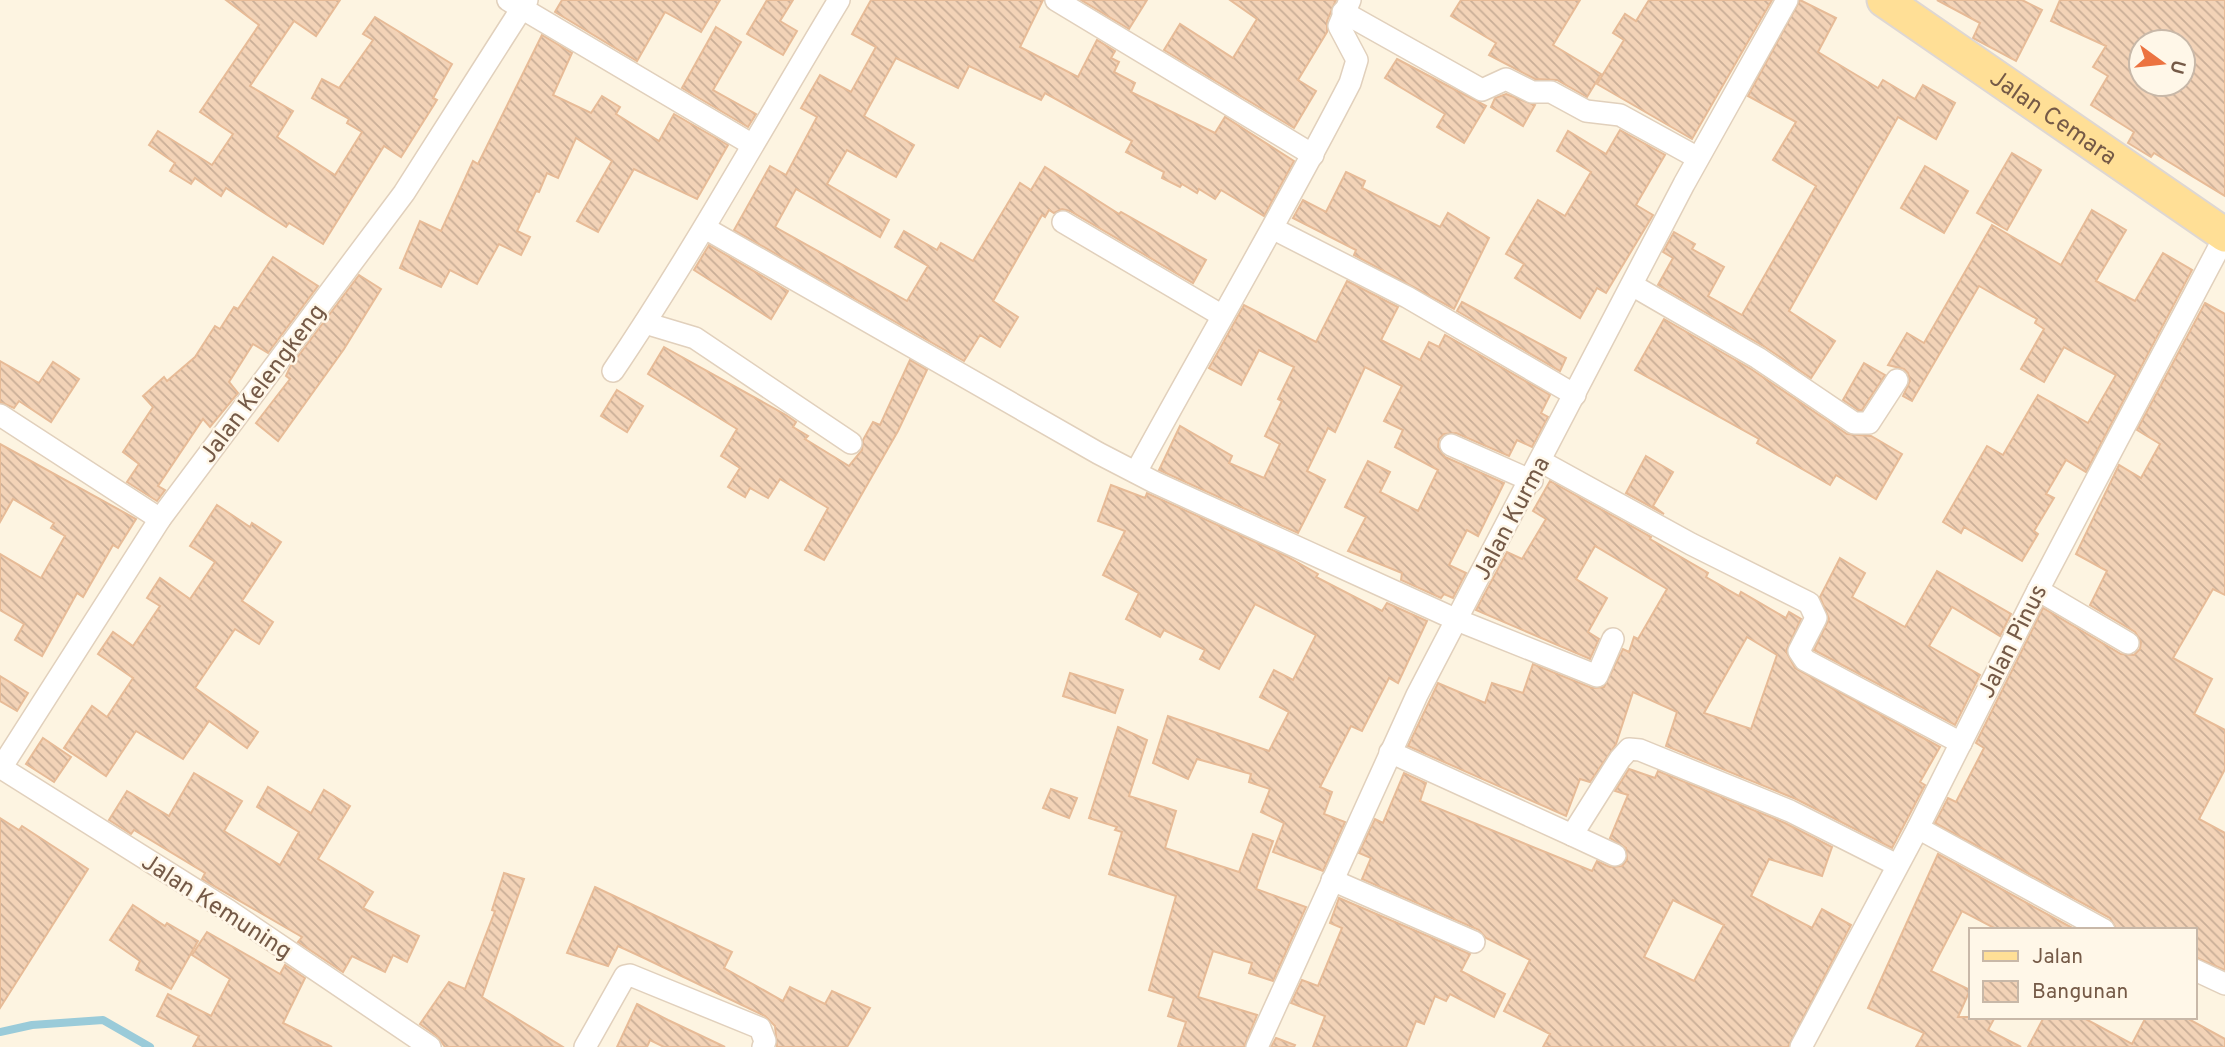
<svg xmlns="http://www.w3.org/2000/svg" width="2225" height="1047" font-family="Overpass,sans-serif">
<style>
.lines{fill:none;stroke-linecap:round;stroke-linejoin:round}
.stream{stroke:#9acbd9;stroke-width:8}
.building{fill:url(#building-back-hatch);stroke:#e7bb97;stroke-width:2;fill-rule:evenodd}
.minor-casing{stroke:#e1d0bc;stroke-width:24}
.primary-casing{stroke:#ded7d3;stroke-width:37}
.minor{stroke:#fff;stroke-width:21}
.primary{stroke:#ffdf96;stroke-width:33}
.labels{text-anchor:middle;stroke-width:5;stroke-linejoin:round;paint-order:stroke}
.street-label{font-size:24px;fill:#755a47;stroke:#fff7e8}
</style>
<defs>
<pattern id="building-back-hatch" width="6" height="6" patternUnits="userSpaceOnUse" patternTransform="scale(1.75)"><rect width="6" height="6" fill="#f3d3b7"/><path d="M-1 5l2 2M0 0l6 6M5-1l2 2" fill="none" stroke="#c9ae97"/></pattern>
</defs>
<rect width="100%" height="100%" fill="#fdf4e1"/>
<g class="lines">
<polyline class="stream" points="0,1032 32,1025 103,1020 150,1047"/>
</g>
<g class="building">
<polygon points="226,0 340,0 316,36 294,21 250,86 293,111 277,137 335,175 362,132 347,123 349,119 312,98 322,79 339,88 373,40 363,34 375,17 452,64 433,98 437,100 401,157 384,146 323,244 289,223 286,227 226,188 221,196 195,178 191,184 170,171 175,163 149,145 158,131 212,165 233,134 200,112 259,25"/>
<polygon points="562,0 720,0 701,32 665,12 637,61 555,12"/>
<polygon points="767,0 793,0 780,21 797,31 783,55 747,34"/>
<polygon points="871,0 1043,0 1020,47 1078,77 1097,40 1115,51 1111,58 1119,62 1114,72 1135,83 1131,92 1215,133 1225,117 1294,161 1264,216 1221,190 1215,199 1199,189 1197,193 1182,184 1180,187 1162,178 1164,172 1126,152 1132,141 1045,93 1041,100 969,66 958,88 896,58 864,116 914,145 896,177 847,150 827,184 889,220 880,237 796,189 775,227 907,301 928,266 895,247 904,231 937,250 941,243 973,261 1020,183 1031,190 1045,167 1119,214 1121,212 1206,260 1193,283 1070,211 1062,209 1054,213 1049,210 1045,217 1042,215 993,301 1018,317 1000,347 980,335 964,361 734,230 770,166 786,175 817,117 801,108 820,75 851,92 876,47 852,34"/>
<polygon points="1081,0 1147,0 1129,29"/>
<polygon points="1230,0 1336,0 1327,21 1327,32 1298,80 1316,91 1294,128 1164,50 1180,24 1233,58 1257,19"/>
<polygon points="1461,0 1580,0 1553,45 1601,74 1587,97 1557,80 1535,79 1489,55 1496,43 1451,16"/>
<polygon points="1649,0 1772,0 1692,139 1597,84 1624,40 1613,33 1625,14 1636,21"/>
<polygon points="1800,0 1836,18 1818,52 1878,88 1883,80 1915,99 1923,85 1955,103 1936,139 1898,117 1789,311 1835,341 1811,378 1765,347 1658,285 1673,258 1663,252 1674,232 1695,244 1692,249 1724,267 1708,296 1742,315 1816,186 1773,160 1796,122 1748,96"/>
<polygon points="1937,0 2022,0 2042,10 2016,61 1973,38 1980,23"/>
<path d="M2060 0H2225V196L2154 153 2151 157 2128 143 2134 132 2091 105 2108 76 2093 67 2106 46 2051 21ZM2141 42H2183V84H2141Z"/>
<polygon points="716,27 741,42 713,90 756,114 748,127 682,88"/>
<polygon points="542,35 572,53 553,95 591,113 602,96 620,107 616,114 659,141 674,114 728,145 697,199 634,169 598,232 577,221 612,161 576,138 558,178 547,173 539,192 536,191 517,231 530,237 521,255 499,244 477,284 450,270 441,287 400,268 420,221 441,231 473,161 478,164"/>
<polygon points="1397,59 1486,106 1464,143 1437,127 1445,114 1385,78"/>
<polygon points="1506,94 1535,105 1523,126 1491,107 1495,98"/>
<polygon points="1620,130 1665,155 1636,205 1653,215 1606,293 1597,288 1580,318 1515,278 1524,264 1506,254 1538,200 1565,216 1591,172 1557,151 1568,131 1606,154"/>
<polygon points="2012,153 2041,170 2007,230 1977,213"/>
<polygon points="1925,166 1968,191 1944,233 1901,208"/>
<polygon points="1346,172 1365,181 1362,188 1440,227 1448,213 1489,238 1454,309 1354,255 1356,250 1293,218 1303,200 1326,212"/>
<polygon points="2092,210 2126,230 2096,281 2135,301 2163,253 2192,270 2086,472 2066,460 2046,494 2054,498 2034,531 2038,534 2022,561 1964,527 1961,533 1943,522 1987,446 2003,455 2038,395 2088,423 2116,375 2064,347 2044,382 2021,369 2044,329 2035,323 2037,319 1979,286 1912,401 1903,396 1910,381 1908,373 1904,369 1888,365 1907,333 1924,343 1992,225 2061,265"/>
<polygon points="709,245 788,291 771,319 694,270"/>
<polygon points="273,257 318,286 268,353 253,344 229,382 238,393 210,427 203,419 158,486 165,490 157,501 127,482 139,464 123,452 153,407 143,396 164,377 167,381 195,357 215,326 220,329 234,307 238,309"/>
<polygon points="359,275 381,289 344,349 278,441 256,423 290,379 286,376 290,367"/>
<polygon points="1347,281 1398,307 1381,340 1420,360 1429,342 1439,347 1445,335 1550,395 1541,413 1548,417 1532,447 1517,440 1509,456 1456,433 1444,434 1439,439 1438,447 1445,457 1504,483 1478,536 1467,530 1449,565 1466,573 1453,598 1444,594 1441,598 1401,580 1402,573 1348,551 1366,517 1345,507 1368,461 1390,472 1380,492 1418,511 1438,470 1395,447 1403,430 1384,421 1402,386 1365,367 1335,432 1328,428 1307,471 1325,480 1298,533 1159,470 1180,426 1232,456 1229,463 1264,478 1280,444 1265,436 1282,401 1278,399 1294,367 1259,350 1241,385 1209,368 1244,305 1316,342"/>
<polygon points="1462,302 1566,358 1560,371 1457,311"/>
<polygon points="2205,303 2225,314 2225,595 2213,589 2173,658 2212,679 2194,714 2225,730 2225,769 2199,819 2225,833 2225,970 2195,957 2195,930 2117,930 2110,918 1935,823 1948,798 1956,802 1984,748 1976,743 2043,608 2121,654 2134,655 2140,649 2141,642 2135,632 2090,605 2107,571 2076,554 2119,465 2141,478 2160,444 2137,430"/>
<polygon points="1664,319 1751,369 1847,434 1871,436 1902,454 1876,499 1836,475 1830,485 1757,443 1759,439 1635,370"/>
<polygon points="664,347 786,415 796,422 793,427 808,436 805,439 849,466 862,450 863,440 873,422 880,425 910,360 927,370 898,431 824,560 805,550 828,508 780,479 768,498 750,488 745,497 728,487 740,468 721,456 737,429 648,374"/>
<polygon points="0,361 39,383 53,362 79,379 51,422 19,401 14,408 0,402"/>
<polygon points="1864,363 1885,375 1862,410 1858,410 1843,400"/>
<polygon points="617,390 643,406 627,432 601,416"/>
<polygon points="0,444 136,519 118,548 113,545 83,597 77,593 42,656 15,640 24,624 0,610 0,554 41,578 65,536 51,528 54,523 13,499 0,522"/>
<polygon points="1646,456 1673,472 1653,506 1664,514 1626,493"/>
<path d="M1550 481 1651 537 1650 539 1708 573 1706 577 1739 596 1741 592 1786 618 1789 612 1801 619 1786 651 1795 668 1940 747 1920 782 1925 785 1892 848 1796 799 1666 746 1677 712 1633 692 1616 744 1590 782 1580 779 1566 816 1408 746 1438 683 1485 703 1492 683 1523 693 1533 664 1592 688 1604 687 1623 649 1629 652 1634 637 1638 639 1667 589 1595 546 1576 579 1607 598 1588 632 1599 639 1590 659 1476 610 1507 552 1522 559 1546 519 1533 511ZM1747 637 1777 655 1751 729 1704 713Z"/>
<polygon points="1111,485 1145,498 1147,493 1286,556 1318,574 1316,577 1382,611 1387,603 1427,621 1398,683 1389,678 1362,731 1351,726 1320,787 1332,792 1324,814 1345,822 1323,871 1273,852 1284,823 1261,812 1270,789 1249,782 1251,774 1197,759 1188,779 1153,763 1168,716 1269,751 1289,712 1260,697 1274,670 1293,680 1316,635 1255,604 1219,669 1200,659 1205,650 1164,630 1160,637 1126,619 1139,593 1103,575 1125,531 1098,521"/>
<polygon points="217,505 250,527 252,523 281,542 242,601 273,622 259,644 235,629 195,688 258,732 247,748 209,721 183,759 136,731 106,776 64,748 92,706 107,717 133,678 98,654 113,632 133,646 160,606 147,598 160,578 190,599 215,562 190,546"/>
<polygon points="1840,558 1865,573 1852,597 1905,627 1937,571 2011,614 2000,636 1952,607 1929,646 1980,675 1955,725 1814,650 1829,619 1820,597"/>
<polygon points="1070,673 1123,690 1115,713 1063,696"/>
<polygon points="0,676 28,693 17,711 0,701"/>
<polygon points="1118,727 1147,740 1129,796 1176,811 1165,848 1239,872 1253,834 1273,841 1256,889 1306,907 1273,981 1249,973 1252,963 1213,951 1198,997 1257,1015 1244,1047 1178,1047 1186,1022 1168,1016 1174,998 1149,990 1176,896 1109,874 1122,832 1115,830 1117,827 1089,818"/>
<polygon points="43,738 71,757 54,782 26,764"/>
<path d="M1629 769 1655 778 1658 771 1785 823 1832 847 1822 876 1769 859 1751 896 1812 928 1822 909 1851 925 1788 1047H1543L1550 1034 1504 1011 1530 960 1486 938 1479 930 1362 879 1371 858 1359 853 1375 819 1383 823 1404 773 1426 783 1420 801 1592 871 1597 861 1610 867 1622 866 1627 860 1626 848 1610 838 1628 795 1615 791ZM1673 900 1724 925 1694 981 1644 957Z"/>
<polygon points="194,773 242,801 224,831 280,865 299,832 257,807 268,787 311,813 324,790 350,806 318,859 373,892 363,908 419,936 407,962 393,955 385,972 352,956 343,972 298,942 302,937 202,879 205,873 134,830 131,834 109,820 127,791 169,816"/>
<polygon points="1051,789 1077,798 1069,818 1043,808"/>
<polygon points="0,818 19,830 22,826 88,869 0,1008"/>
<polygon points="1938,854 2076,930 1998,930 1962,911 1931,971 1970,990 1958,1017 1995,1017 1988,1030 2021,1047 1916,1047 1924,1033 1868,1008"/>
<polygon points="504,873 524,879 482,997 563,1047 445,1047 438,1037 420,1024 449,982 465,989 495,911 492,910"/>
<polygon points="595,887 732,952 724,968 783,1001 790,987 825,1004 832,991 870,1008 847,1047 777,1047 775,1026 765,1016 642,957 618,946 608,966 567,953"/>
<polygon points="1339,898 1470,954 1461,971 1505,994 1494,1017 1450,994 1446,1001 1435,996 1424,1024 1416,1021 1406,1047 1313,1047 1325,1016 1291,1003 1302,980 1318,986 1342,928 1330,923"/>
<polygon points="133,905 165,926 167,923 198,941 171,989 136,970 140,961 110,940"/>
<polygon points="207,932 280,974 285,965 305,978 283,1023 332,1047 193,1047 199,1036 157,1016 168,994 211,1016 230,979 192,955"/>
<polygon points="637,1004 668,1020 725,1047 664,1047 650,1040 647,1047 617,1047"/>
<polygon points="2044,1017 2082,1017 2132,1044 2146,1017 2185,1017 2225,1039 2225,1047 2028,1047"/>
<polygon points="1276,1038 1295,1045 1294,1047 1271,1047"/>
</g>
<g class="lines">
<defs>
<g id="minor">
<polyline points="508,0 751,144"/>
<polyline points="1056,0 1313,155"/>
<polyline points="1343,12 1482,90 1506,79 1532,92 1551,92 1586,111 1620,115 1698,158"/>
<polyline points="1063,222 1221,315"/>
<polyline points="705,228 1098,453 1154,482 1457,620 1597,676 1613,639"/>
<polyline points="1274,229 1407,297 1575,395"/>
<polyline points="1632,285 1758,358 1854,423 1869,423 1897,380"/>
<polyline points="645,323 695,338 851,443"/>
<path d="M613 371C694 251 764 124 839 0"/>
<polyline points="0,415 160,519"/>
<polyline points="1451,445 1532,481"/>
<polyline points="1542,462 1691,544 1809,603 1816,618 1799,651 1805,660 1961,743"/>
<path d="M1136 472C1207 342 1282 215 1350 83L1357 60 1339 26 1350 0"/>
<polyline points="2038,590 2128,643"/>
<polyline points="1390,752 1572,835 1620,759 1629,749 1640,750 1790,811 1897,865"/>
<polyline points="0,767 229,911 430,1047"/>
<polyline points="1,768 160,519 404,193 527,0"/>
<polyline points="1918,828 2104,930"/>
<polyline points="1572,835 1615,855"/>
<polyline points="1332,880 1474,942"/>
<polyline points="2195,970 2225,984"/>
<polyline points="585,1047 625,976 630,975 760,1028 765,1041 763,1047"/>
<polyline points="1257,1047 1417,695 1684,184 1787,0"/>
<polyline points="1801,1047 1918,828 2038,590 2225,236"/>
</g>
<g id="primary">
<path id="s1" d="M1884 0 2225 235"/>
</g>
</defs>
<use href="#minor" class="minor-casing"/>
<use href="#primary" class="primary-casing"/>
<use href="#minor" class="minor"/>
<use href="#primary" class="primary"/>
</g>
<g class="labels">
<g class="street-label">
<text dy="8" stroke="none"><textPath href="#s1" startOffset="206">Jalan Cemara</textPath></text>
<text transform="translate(262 383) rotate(-53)" y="8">Jalan Kelengkeng</text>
<text transform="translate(1511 518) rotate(-62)" y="8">Jalan Kurma</text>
<text transform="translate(2012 641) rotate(-63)" y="8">Jalan Pinus</text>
<text transform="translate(217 906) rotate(33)" y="8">Jalan Kemuning</text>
</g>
</g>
<rect x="1969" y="928" width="228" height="91" fill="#fff7e8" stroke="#c8b8a8" stroke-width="2"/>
<rect x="1983" y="951" width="35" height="10" fill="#ffdf96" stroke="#c8b8a8" stroke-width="2"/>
<text x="2032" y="963" font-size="21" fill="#755a47">Jalan</text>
<rect x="1983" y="981" width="35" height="21" fill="url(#building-back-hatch)" stroke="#c8b8a8" stroke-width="2"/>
<text x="2032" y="998" font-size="21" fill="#755a47">Bangunan</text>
<g transform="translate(2162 63) rotate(105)"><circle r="33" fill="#fff7e8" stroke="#c8b8a8" stroke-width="2"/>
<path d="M0-5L12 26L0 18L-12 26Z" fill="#ec7340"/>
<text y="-10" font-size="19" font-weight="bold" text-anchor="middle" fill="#755a47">U</text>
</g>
</svg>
